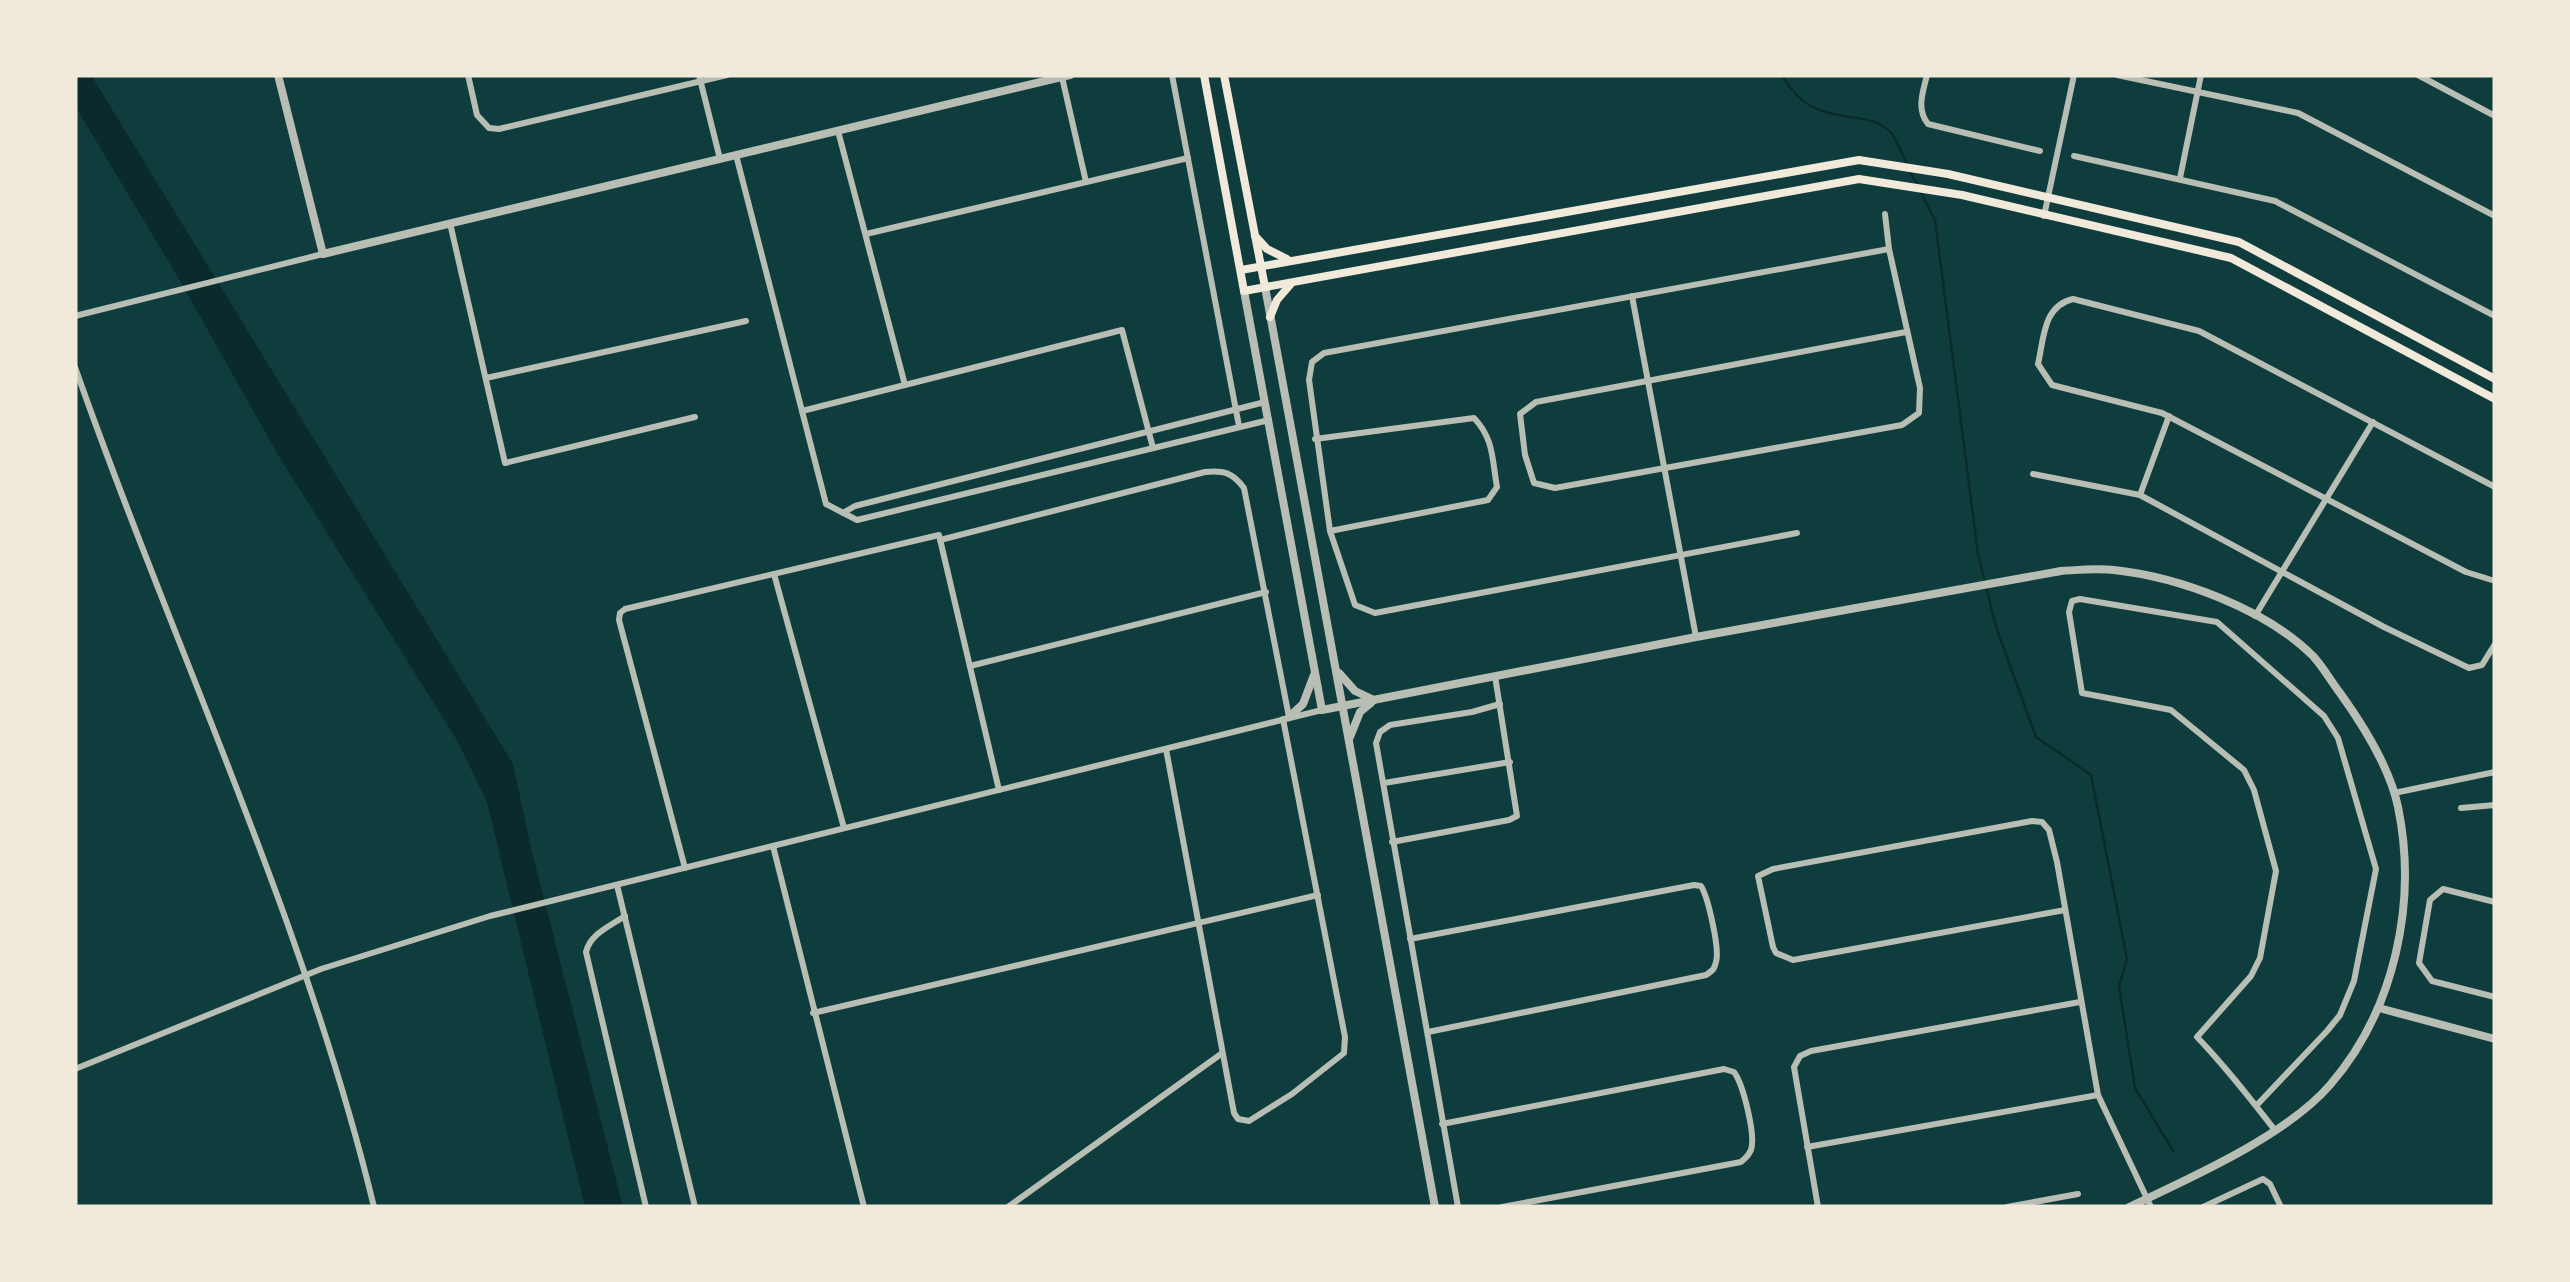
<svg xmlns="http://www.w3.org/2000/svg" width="2570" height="1282" font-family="Ubuntu,sans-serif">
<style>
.water{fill:#0a2a2b}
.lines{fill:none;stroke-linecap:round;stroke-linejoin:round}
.stream{stroke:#0a2a2b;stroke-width:2.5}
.minor{stroke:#b8beb3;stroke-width:6}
.tertiary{stroke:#b8beb3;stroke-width:8}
.secondary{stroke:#f1e9da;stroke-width:8}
</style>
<rect width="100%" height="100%" fill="#0f3d3e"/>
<polygon class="water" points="75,75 91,75 513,764 531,848 623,1207 585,1207 487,802 458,742 277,453 179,279 75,106"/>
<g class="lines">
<g class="stream">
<path d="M1782 75C1815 135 1865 103 1892 134 1898 142 1902 155 1907 163"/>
<polyline points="1910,171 1918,186"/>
<polyline points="1921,193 1935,220 1978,554 1996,627 2036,737 2091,775 2127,959 2119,986 2135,1088 2173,1151"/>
</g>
<g class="minor">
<polyline points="468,75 477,115 489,128 499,129 727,75"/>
<polyline points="699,75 720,159"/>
<polyline points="1172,75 1239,426"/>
<path d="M1927 75C1923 92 1916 109 1928 124L2040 151"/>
<polyline points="2117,75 2298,113 2495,216"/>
<polyline points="2418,75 2495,116"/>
<polyline points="1062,77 1086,182"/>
<polyline points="838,131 905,385"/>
<polyline points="736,155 826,504 857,520 1269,420"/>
<polyline points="2074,156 2275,201 2495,316"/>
<polyline points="2180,178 2201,75"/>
<polyline points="1885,214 1889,249 1920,388 1919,413 1902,425 1555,488 1534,483 1525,455 1520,414 1536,402 1906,332"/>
<polyline points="2044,216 2074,75"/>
<polyline points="450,223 505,463 695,417"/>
<polyline points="866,234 1188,158"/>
<polyline points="1632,296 1696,637"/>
<polyline points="75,316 323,254"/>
<path d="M75 367C173 647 304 918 374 1207"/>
<polyline points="486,378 746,321"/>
<polyline points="802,411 1122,330 1153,448"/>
<path d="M1315 439 1474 418C1494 439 1492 459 1497 487L1488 500 1330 531"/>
<polyline points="2033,474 2140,495 2384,627 2469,668 2482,665 2495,644"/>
<path d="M2495 487 2199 331 2073 299C2043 306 2044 338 2038 364L2052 385 2162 413 2466 572 2495 581"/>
<polyline points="2140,495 2169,416"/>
<polyline points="843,513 855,506 1265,402"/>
<polyline points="1797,533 1375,613 1355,605 1330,531 1309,380 1312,362 1324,353 1889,249"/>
<path d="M940 540 1205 472C1224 470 1233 473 1244 488L1289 717"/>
<polyline points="774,574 844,828"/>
<polyline points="2255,616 2373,422"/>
<polyline points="970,666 1266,592"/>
<polyline points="1166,749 1234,1113 1238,1119 1249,1121 1292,1094 1344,1053 1345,1037 1283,719"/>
<polyline points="1384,783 1510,762"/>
<polyline points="2394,793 2495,772"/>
<polyline points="2461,808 2495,805"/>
<polyline points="1392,842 1509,820 1517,816 1495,676"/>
<polyline points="773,846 864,1207"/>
<polyline points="685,868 619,620 620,613 625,609 939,535 999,790"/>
<polyline points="617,885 695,1207"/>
<polyline points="2495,902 2443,889 2430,900 2419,963 2432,981 2495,997"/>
<polyline points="2065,910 1793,960 1776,953 1773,947 1758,876 1773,869 2032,821 2042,822 2049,830 2057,862 2098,1095 2151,1207"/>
<path d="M625 916C610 926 590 934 586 952L646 1207"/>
<path d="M1410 939 1694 885 1701 886C1708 897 1720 949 1716 962 1714 970 1713 970 1706 975L1428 1032"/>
<polyline points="813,1013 1318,895"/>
<polyline points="75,1069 321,969 490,916 1322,710"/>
<path d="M2256 1106 2327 1031 2340 1015 2354 981 2376 869 2338 738 2324 716 2217 622 2080 599 2072 601 2069 612 2082 693 2171 710 2244 770 2254 790 2276 871 2260 958 2251 976 2197 1037C2225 1066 2249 1097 2274 1129"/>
<path d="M1442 1124 1724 1069 1734 1072C1743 1084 1756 1135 1751 1150 1748 1157 1746 1157 1741 1162L1502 1207"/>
<polyline points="1807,1147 2098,1095"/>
<polyline points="1008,1207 1221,1054"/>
<polyline points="1458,1207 1376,743 1380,732 1390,725 1472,712 1500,704"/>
<polyline points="1818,1207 1794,1067 1800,1056 1811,1051 2080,1002"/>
<polyline points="2007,1207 2078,1194"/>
<polyline points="2203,1207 2263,1179 2270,1184 2281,1207"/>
</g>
<g class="tertiary">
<polyline points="278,75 323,254 1070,75"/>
<polyline points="1265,287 1435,1207"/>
<path d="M1244 291 1322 710 1696 637 2061 571C2078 570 2097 568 2114 570 2179 577 2266 609 2313 656 2323 667 2331 681 2340 693 2363 725 2390 768 2398 807 2418 904 2394 1011 2330 1085 2286 1136 2190 1178 2129 1207"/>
<polyline points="1339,673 1355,691 1374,700"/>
<polyline points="1289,717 1303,704 1314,675"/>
<polyline points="1350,737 1360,712 1371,703"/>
<polyline points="2379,1008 2495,1039"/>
</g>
<g class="secondary">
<polyline points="1204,75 1244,291 1859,179 1962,195 2231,258 2495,399"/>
<polyline points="1224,75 1265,287"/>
<polyline points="1255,236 1267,249 1287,259"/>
<polyline points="1241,270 1859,160 1948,174 2239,242 2495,379"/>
<polyline points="1270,317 1277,300 1290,285"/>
</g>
</g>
<rect width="2570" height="1282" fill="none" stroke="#f1e9da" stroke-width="155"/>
</svg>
